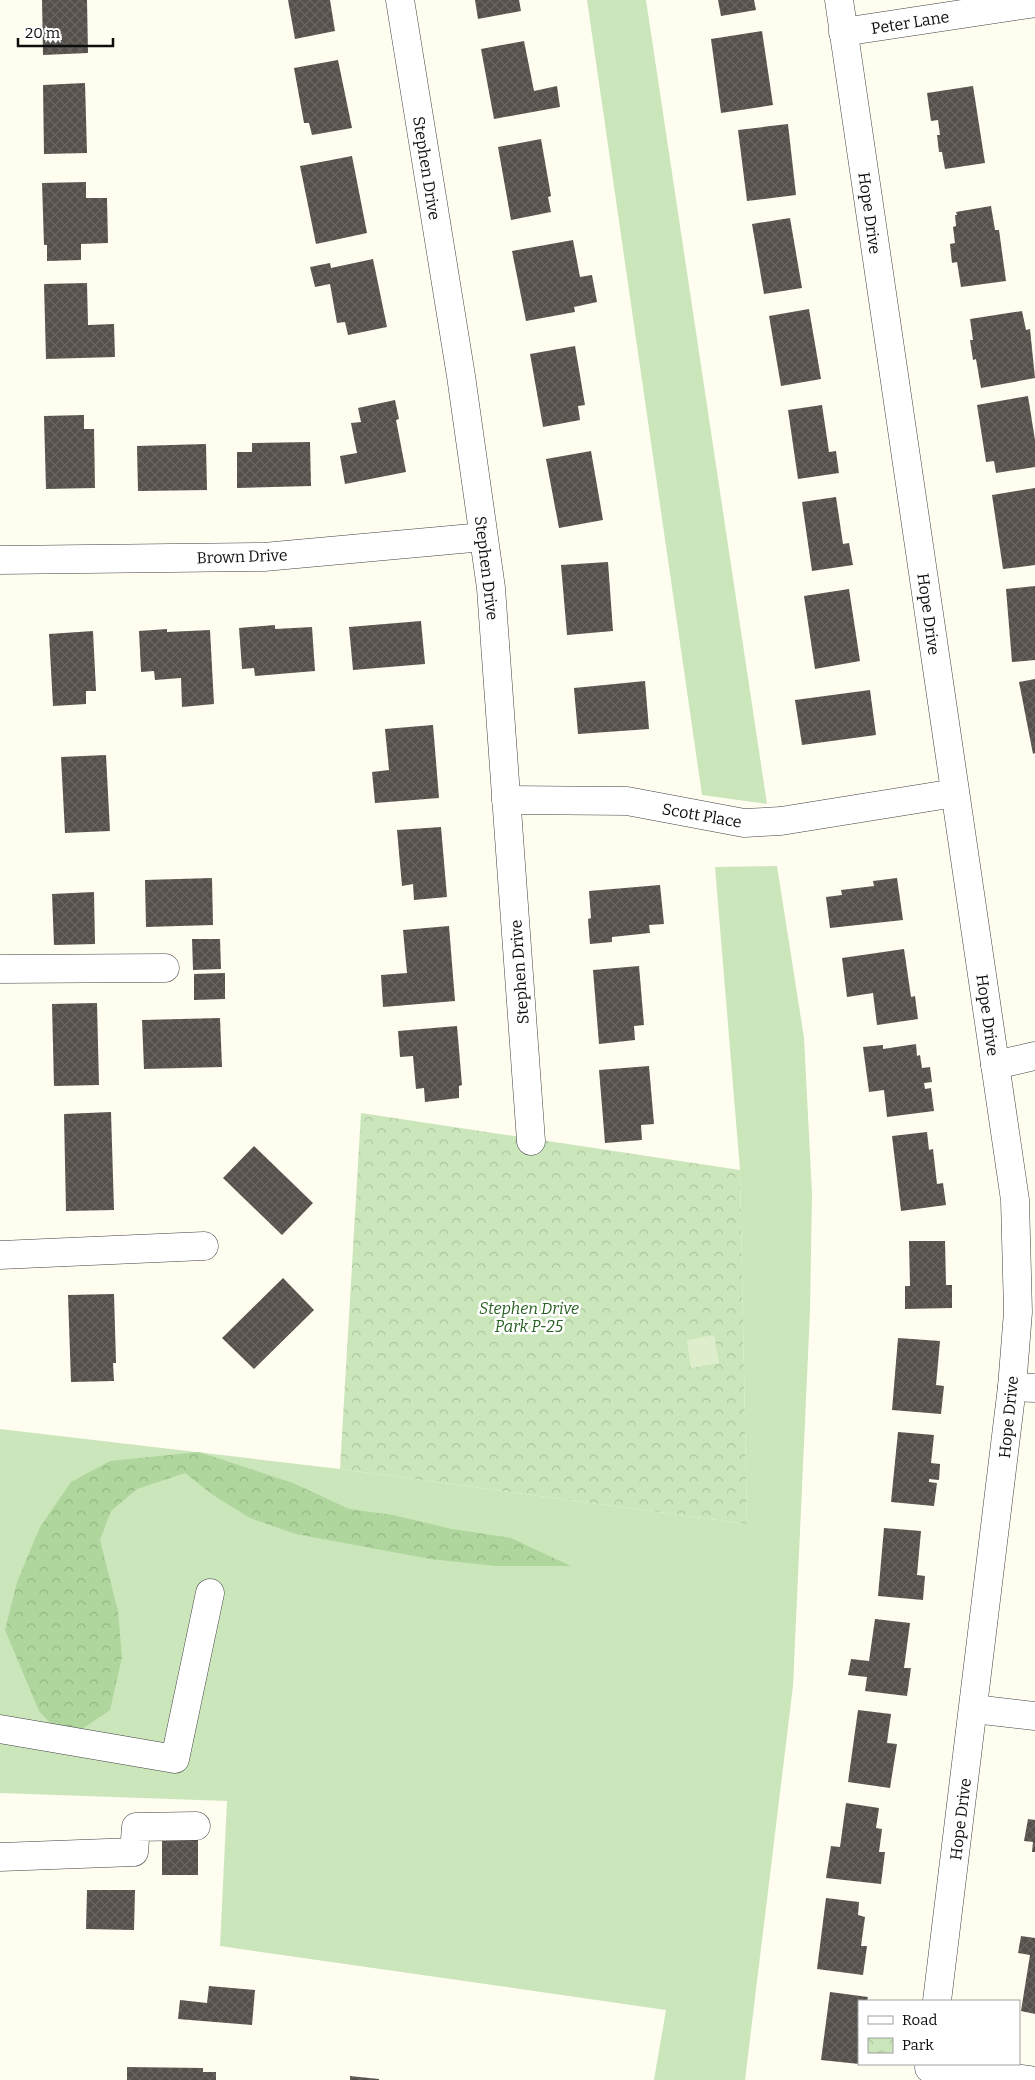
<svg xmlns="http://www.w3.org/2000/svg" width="1035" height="2080" font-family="Bitter,serif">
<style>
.grass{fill:#cce6bb}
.forest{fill:url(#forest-crowns)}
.park{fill:url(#park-crowns)}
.pitch{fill:#deeecc}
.building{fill:url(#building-cross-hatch)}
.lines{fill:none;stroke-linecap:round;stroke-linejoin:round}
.minor-casing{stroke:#414141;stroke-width:29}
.minor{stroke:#fff;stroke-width:28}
.labels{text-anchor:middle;stroke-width:5;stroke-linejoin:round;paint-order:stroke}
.street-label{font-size:16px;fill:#0e0e0e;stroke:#fff}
.park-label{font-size:16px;font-style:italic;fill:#286122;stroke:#fff}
</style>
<defs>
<pattern id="forest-crowns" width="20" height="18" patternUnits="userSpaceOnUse" patternTransform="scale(1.25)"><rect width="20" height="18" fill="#afd69c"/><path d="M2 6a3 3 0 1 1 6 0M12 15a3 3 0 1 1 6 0" fill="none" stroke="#95b685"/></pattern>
<pattern id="park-crowns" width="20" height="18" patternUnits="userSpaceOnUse" patternTransform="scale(1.25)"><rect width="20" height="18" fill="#cce6bb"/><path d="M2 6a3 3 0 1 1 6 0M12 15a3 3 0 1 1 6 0" fill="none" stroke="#aec4a0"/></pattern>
<pattern id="building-cross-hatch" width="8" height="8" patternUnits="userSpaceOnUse" patternTransform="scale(1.25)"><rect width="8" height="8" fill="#55504b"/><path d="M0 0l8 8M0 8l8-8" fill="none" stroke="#696561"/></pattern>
</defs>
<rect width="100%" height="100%" fill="#fefdef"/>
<g class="grass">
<polygon points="587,0 646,0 767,804 702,795"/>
<polygon points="777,866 804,1038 812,1193 810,1311 793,1686 745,2080 654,2080 666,2010 220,1946 227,1801 0,1793 0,1429 340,1469 747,1524 740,1170 715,867"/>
</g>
<polygon class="forest" points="199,1452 293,1483 349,1509 393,1515 452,1529 511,1538 571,1566 496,1566 430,1559 296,1534 250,1518 213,1495 185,1473 137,1489 111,1511 100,1540 118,1611 122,1657 110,1710 79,1731 55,1728 39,1711 5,1630 17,1582 40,1527 71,1482 110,1461"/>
<polygon class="park" points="361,1113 740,1170 747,1524 340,1469"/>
<polygon class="pitch" points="714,1335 719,1363 691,1368 687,1340"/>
<g class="building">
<polygon points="42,0 87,0 88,53 43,55"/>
<polygon points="288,0 330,0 335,31 295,39"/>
<polygon points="475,0 519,0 521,11 478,19"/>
<polygon points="718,0 754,0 756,10 721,16"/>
<polygon points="762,31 773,105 721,113 711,39"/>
<polygon points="524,41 534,91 557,86 560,107 494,119 481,49"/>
<polygon points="338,60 352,128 312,135 309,123 304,123 294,68"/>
<polygon points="85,83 87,153 44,154 43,85"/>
<polygon points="973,86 985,163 945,169 942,152 939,152 937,135 940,135 938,120 931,121 927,93"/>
<polygon points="788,124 796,195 747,201 738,130"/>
<polygon points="541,139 551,196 548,197 551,212 511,220 498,147"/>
<polygon points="352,156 367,233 316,244 300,166"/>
<polygon points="86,182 86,198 107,198 108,243 81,244 81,260 47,261 47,245 44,245 42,183"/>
<polygon points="991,206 995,230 999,230 1006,281 961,287 957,262 952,263 950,244 955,243 953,227 956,226 955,215 957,215 956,212"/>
<polygon points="790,218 802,288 764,294 752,224"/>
<polygon points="573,240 580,277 592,275 597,302 574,307 575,312 526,321 512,251"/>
<polygon points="373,259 387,327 348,335 345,322 337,323 330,284 315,287 310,267 330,263 331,268"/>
<polygon points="87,283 88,325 114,324 115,357 46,359 44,284"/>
<polygon points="809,309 821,379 781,386 769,316"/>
<polygon points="1022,311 1026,330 1030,329 1035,378 981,388 976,359 973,360 970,340 973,340 970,319"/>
<polygon points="575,346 585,405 578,406 580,420 543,427 530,354"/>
<polygon points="1028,396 1035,440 1035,467 996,473 994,461 986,462 977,405"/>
<polygon points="395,400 399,419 396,420 406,472 345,484 340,456 357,453 351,423 361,422 358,408"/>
<polygon points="822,405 829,452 836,451 839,473 798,479 788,410"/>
<polygon points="84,415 84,429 94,429 95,488 46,489 44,416"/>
<polygon points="310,442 311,486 237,488 237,452 252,452 252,443"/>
<polygon points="206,444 207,490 138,491 137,446"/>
<polygon points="591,451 603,520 559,528 546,459"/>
<polygon points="1035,488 1035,565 1003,569 992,495"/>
<polygon points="836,497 843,544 849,543 853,565 812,571 802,502"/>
<polygon points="608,562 613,631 567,635 561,565"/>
<polygon points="1035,586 1035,660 1012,662 1006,589"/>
<polygon points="849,589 860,661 815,669 804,596"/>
<polygon points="421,621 425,664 353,670 349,627"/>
<polygon points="275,625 275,629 312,627 315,671 255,676 254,668 242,669 239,628"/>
<polygon points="167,629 167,632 210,630 214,704 182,707 181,678 155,680 154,671 141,672 139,631"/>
<polygon points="93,631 96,691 86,691 86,704 53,706 49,634"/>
<polygon points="1035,679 1035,753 1033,754 1019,682"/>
<polygon points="645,681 649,729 578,734 574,688"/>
<polygon points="870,690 876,735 802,745 795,700"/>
<polygon points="433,725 439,798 375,803 372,772 389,770 385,729"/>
<polygon points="106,755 110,831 65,833 61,757"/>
<polygon points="441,827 447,897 414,900 413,884 402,886 397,830"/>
<polygon points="212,878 213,925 146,927 145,880"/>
<polygon points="897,878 903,920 830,928 826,897 842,895 841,890 874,886 873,881"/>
<polygon points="660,885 664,924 649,925 650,933 612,937 612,942 590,944 588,919 591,918 589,891"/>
<polygon points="94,892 95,944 54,945 52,894"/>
<polygon points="449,926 455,1001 383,1007 381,975 407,973 403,930"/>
<polygon points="192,939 220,939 221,969 193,970"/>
<polygon points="904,949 911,997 915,996 918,1019 877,1025 873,993 847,997 842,958"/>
<polygon points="639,966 644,1025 634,1026 635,1040 599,1044 593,970"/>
<polygon points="225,973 225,999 194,1000 194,974"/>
<polygon points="97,1003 99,1085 54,1086 52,1004"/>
<polygon points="220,1018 222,1067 144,1069 142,1020"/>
<polygon points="457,1026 462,1085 459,1086 459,1098 425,1102 424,1088 416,1089 413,1056 400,1057 398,1031"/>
<polygon points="916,1044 917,1056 920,1055 922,1068 930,1067 932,1082 924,1083 925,1089 931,1088 934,1111 887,1117 884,1090 869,1092 863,1047 883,1045 883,1049"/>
<polygon points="649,1066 654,1124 641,1125 642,1140 605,1143 599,1070"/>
<polygon points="111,1112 114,1210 66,1211 64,1114"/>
<polygon points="927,1132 929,1150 933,1149 937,1184 943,1183 946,1205 901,1211 892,1136"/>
<polygon points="254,1146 313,1203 282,1235 223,1178"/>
<polygon points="909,1241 945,1241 946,1285 952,1285 952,1308 905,1309 905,1286 910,1286"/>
<polygon points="283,1278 314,1310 254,1369 222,1338"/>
<polygon points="114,1294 116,1363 113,1363 114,1381 71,1382 68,1295"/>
<polygon points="898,1338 940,1341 936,1385 944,1386 941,1414 892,1410"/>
<polygon points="898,1432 934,1435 931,1463 940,1464 939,1480 929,1479 929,1482 937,1483 934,1506 891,1502"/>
<polygon points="884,1528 921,1531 917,1575 925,1576 923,1600 878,1596"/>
<polygon points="875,1619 910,1623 904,1668 911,1668 907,1696 865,1691 867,1677 848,1675 851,1659 869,1661"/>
<polygon points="858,1710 891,1714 887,1743 897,1744 890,1788 848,1782"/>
<polygon points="846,1803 879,1808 876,1828 882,1829 879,1852 885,1852 881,1884 826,1878 831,1846 840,1847"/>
<polygon points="1028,1819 1035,1820 1035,1852 1032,1852 1033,1842 1024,1841"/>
<polygon points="162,1836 198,1837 198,1875 162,1875"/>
<polygon points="87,1890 135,1890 134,1930 86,1929"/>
<polygon points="826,1898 859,1902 858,1915 865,1917 861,1946 867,1946 863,1975 817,1969"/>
<polygon points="1021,1936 1035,1938 1035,2014 1021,2011 1030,1955 1018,1953"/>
<polygon points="209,1986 255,1990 252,2025 178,2019 180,2000 207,2003"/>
<polygon points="830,1992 868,1997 867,2001 859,2001 859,2064 821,2060"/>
<polygon points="127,2067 203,2068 203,2072 216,2072 216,2080 127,2080"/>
<polygon points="350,2076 379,2079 379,2080 350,2080"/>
</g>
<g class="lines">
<defs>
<g id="minor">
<polyline points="400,0 461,376 491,588 531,1141"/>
<polyline points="839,0 1015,1200 1018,1312 1012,1387 937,2001"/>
<polyline points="843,32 1035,3"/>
<polyline points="0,560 264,557 483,537"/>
<polyline points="506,800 627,801 744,823 781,821 955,793"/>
<polyline points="0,969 165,968"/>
<polyline points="995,1065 1035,1056"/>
<polyline points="0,1255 204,1246"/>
<polyline points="1012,1387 1035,1388"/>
<polyline points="974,1709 1035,1716"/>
<polyline points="0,1729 175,1759 210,1593"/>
<polyline points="0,1857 134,1852 136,1827 196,1826"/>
<polyline points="929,2068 1029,2080"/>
</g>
</defs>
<use href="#minor" class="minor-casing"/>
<use href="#minor" class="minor"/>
</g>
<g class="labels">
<g class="street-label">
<text transform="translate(910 22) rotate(-9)" y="6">Peter Lane</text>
<text transform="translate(427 168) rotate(81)" y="6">Stephen Drive</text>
<text transform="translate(870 213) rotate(82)" y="6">Hope Drive</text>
<text transform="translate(242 556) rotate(-2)" y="6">Brown Drive</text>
<text transform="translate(487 568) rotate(83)" y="6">Stephen Drive</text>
<text transform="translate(929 614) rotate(82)" y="6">Hope Drive</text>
<text transform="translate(702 815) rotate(10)" y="6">Scott Place</text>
<text transform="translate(519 972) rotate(-94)" y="6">Stephen Drive</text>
<text transform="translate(988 1015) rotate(82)" y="6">Hope Drive</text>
<text transform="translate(1008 1417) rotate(-84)" y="6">Hope Drive</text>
<text transform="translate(960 1819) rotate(-83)" y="6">Hope Drive</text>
</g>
<g class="park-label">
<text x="529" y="1314">Stephen Drive<tspan x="529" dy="18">Park P-25</tspan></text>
</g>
</g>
<rect x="858" y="2000" width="162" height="65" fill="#ffffff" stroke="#9f9f9f"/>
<rect x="868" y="2016" width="25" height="8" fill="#ffffff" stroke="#9f9f9f"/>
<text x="902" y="2025" font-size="15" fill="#0e0e0e">Road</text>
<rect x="868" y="2038" width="25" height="15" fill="url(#park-crowns)" stroke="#9f9f9f"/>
<text x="902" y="2050" font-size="15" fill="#0e0e0e">Park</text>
<path d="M18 38v8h95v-8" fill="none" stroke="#0e0e0e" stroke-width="2.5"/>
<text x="25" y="38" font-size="15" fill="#0e0e0e" stroke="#ffffff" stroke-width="4" paint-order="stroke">20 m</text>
</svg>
